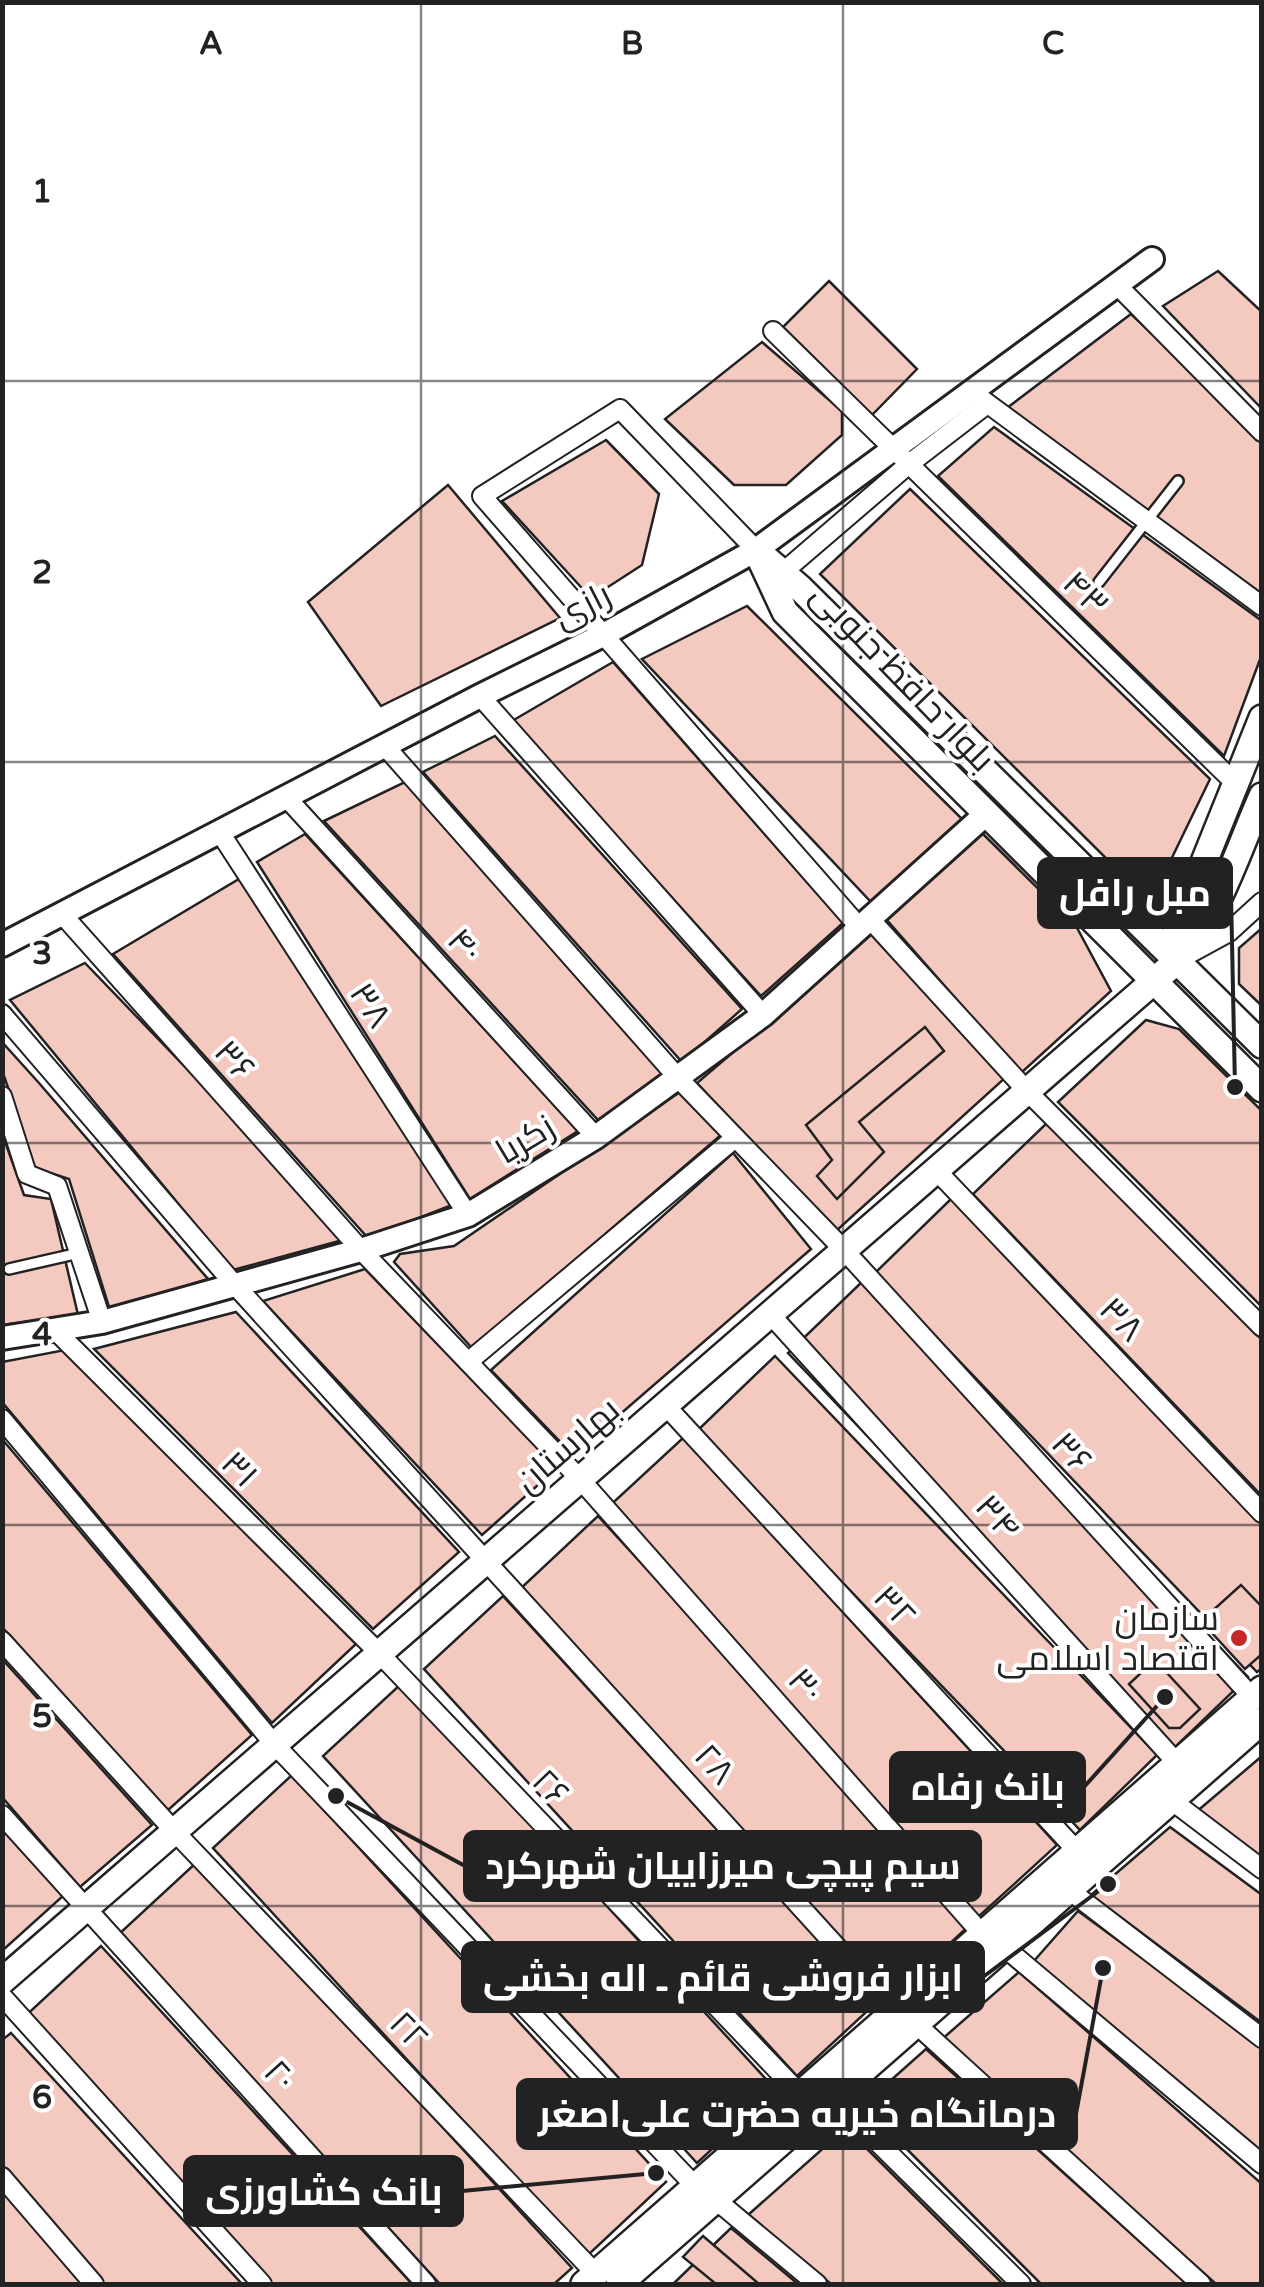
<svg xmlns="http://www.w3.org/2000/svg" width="1264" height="2287" font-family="'Varela Round',Cairo,sans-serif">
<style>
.building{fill:#f3c9c0;stroke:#222;stroke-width:2.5}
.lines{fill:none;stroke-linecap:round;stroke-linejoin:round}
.service-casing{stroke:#222;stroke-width:14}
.minor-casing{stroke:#222;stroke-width:22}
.tertiary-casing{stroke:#222;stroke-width:28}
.secondary-casing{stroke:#222;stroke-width:30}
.service{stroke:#fff;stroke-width:9}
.minor{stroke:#fff;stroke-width:18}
.tertiary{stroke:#fff;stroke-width:22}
.secondary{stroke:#fff;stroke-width:25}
.grid{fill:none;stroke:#222;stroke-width:2.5;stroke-opacity:0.55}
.poi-dot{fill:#c62828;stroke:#fff;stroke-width:4}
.labels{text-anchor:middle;stroke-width:8;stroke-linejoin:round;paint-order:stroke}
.street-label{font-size:35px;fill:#222;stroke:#fff}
.poi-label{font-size:35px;fill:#222;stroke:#fff;text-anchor:end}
.grid-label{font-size:32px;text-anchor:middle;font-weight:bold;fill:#222;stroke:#fff;stroke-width:8;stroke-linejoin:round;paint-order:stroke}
.leader{fill:none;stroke:#222;stroke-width:4}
.callout-dot{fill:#222;stroke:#fff;stroke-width:4}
.callout{fill:#222;stroke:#222;stroke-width:4}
.callout-label{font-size:38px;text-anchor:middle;font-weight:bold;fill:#fff}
</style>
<rect width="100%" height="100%" fill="#fff"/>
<g class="building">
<polygon points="1218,271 1262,312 1262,409 1163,306"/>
<polygon points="829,281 917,369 872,415 783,327"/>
<polygon points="1131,314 1262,437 1262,594 1007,408"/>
<polygon points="762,342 842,411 842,435 786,485 734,485 665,419"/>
<polygon points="994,427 1262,621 1262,654 1224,756 938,476"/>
<polygon points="606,440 659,494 642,565 591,598 502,501"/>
<polygon points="448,485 560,618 381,706 308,602"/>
<polygon points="910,489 1210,779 1165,872 1132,884 820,574"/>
<polygon points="747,606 962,819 871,902 642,659"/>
<polygon points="613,662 843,923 761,996 512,721"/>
<polygon points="495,736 742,1009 682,1062 423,772"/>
<polygon points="405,782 663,1075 598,1120 324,821"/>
<polygon points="982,833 1076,926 1111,991 1021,1073 886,919"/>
<polygon points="305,834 578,1131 470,1199 257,862"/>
<polygon points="239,879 452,1205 368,1238 113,954"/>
<polygon points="1262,928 1262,1006 1239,984 1239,948"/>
<polygon points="873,933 1005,1078 835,1232 697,1083"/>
<polygon points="85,963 350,1238 233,1270 10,1000"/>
<polygon points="1146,1020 1179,1029 1262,1111 1262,1307 1058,1102"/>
<polygon points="925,1027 944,1051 859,1122 884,1152 837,1199 817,1176 832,1160 806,1125"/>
<polygon points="2,1042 39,1083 208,1279 110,1310 69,1179 35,1168 2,1070"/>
<polygon points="680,1092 721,1135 472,1348 394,1262 400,1254 454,1246"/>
<polygon points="1050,1120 1262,1340 1262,1496 973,1194"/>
<polygon points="2,1133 24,1195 51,1199 78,1315 2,1325"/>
<polygon points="733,1153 811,1249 573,1455 491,1370"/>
<polygon points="952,1198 1262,1521 1262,1668 1257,1672 875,1273"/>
<polygon points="365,1269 557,1468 482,1535 263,1301"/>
<polygon points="866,1278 1248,1677 1170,1752 788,1353"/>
<polygon points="236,1312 459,1552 373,1629 94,1349"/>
<polygon points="65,1350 356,1644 272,1723 2,1402 2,1362"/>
<polygon points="775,1356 1157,1755 1080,1830 697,1431"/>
<polygon points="683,1438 1057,1845 977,1918 604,1511"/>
<polygon points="2,1439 252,1735 167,1811 2,1627"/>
<polygon points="598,1516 972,1923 892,1997 519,1590"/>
<polygon points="1241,1585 1262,1607 1262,1654 1245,1669 1201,1621"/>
<polygon points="503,1596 876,2003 797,2076 424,1669"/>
<polygon points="2,1659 152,1825 80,1887 2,1797"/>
<polygon points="1155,1660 1200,1709 1180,1728 1169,1728 1129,1684"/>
<polygon points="402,1683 776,2090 697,2163 323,1756"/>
<polygon points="1262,1756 1262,1863 1195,1813"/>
<polygon points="292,1775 666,2182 587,2256 213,1848"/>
<polygon points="2,1827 63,1896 2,1951"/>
<polygon points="1170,1827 1262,1895 1262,2023 1091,1895"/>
<polygon points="198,1861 572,2268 554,2284 440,2284 119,1934"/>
<polygon points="1078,1911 1262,2046 1262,2152 1033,1962"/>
<polygon points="101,1946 412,2284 265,2284 22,2019"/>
<polygon points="1019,1972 1262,2184 1262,2284 1216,2284 941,2040"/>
<polygon points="11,2033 242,2284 95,2284 2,2184 2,2040"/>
<polygon points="926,2049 1187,2284 1041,2284 863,2105"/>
<polygon points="846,2128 1003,2284 831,2284 748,2215"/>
<polygon points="2,2188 91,2284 2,2284"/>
<polygon points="731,2228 798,2284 673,2284"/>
<polygon points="703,2236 759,2284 716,2284 683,2257"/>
</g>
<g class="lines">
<defs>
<g id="service">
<polyline points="1099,582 1178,481"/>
<polyline points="9,1269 79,1253"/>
</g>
<g id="minor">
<polyline points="1117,285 1262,432"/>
<polyline points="773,331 1234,782"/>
<polyline points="972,392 1262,606"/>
<polyline points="756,550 620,409 482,496 860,928"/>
<polyline points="782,573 909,464 987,404"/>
<polyline points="480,696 763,1015"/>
<polyline points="384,745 679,1079 844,1250 1252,1697"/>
<polyline points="286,797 596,1137"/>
<polyline points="219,831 468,1215"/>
<polyline points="62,914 361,1250 580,1479 982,1934"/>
<polyline points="870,919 1027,1091 1262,1327"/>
<polyline points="1185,956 1229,932 1262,902"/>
<polyline points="2,1014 234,1284 895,2011"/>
<polyline points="2,1096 27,1174 57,1186 102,1322"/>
<polyline points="936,1170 1262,1513"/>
<polyline points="770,1314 1177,1763"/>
<polyline points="55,1330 380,1654 800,2094"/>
<polyline points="468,1362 735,1138"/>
<polyline points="665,1405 1077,1851"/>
<polyline points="2,1419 275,1745 695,2186"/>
<polyline points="2,1641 175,1832 596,2274"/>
<polyline points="1171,1800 1262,1869"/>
<polyline points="2,1815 426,2284"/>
<polyline points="1069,1890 1262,2038"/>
<polyline points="1004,1947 1262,2164"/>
<polyline points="2,1996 262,2284"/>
<polyline points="916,2024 1201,2284"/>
<polyline points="833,2098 1021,2284"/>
<polyline points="2,2177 94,2284"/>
<polyline points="716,2200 817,2284"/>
</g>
<g id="tertiary">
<polyline points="2,945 480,696 605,634 756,550 1152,259"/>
<polyline points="2,1338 102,1322 361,1250 468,1215 596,1137 763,1015 987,813"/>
</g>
<g id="secondary">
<polyline points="1177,961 1175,934 1262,718"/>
<polyline points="1262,1045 799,587 756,550 785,612 1262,1089"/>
<path d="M2 1981 1177 961C1219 916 1237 852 1262 796"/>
<polyline points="584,2284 1262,1689"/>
<polyline points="619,2284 1262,1721"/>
</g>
</defs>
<use href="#service" class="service-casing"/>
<use href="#minor" class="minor-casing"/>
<use href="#tertiary" class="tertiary-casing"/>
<use href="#secondary" class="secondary-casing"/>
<use href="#service" class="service"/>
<use href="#minor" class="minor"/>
<use href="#tertiary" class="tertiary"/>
<use href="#secondary" class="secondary"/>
</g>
<path class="grid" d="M421 2V2284M843 2V2284M2 381H1262M2 762H1262M2 1143H1262M2 1525H1262M2 1906H1262"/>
<circle class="poi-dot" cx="1239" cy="1638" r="10"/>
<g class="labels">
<g class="street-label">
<text transform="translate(1086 593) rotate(44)" y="12">۴۳</text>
<text transform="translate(582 605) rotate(-27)" y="12">رازی</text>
<text transform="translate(903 677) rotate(46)" y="12">بلوار حافظ جنوبی</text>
<text transform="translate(465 945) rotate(48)" y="12">۴۰</text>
<text transform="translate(371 1005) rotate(57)" y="12">۳۸</text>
<text transform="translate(235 1060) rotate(48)" y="12">۳۶</text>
<text transform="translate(525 1139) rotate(-31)" y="12">زکریا</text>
<text transform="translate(1122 1319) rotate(46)" y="12">۳۸</text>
<text transform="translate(567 1445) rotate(-41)" y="12">بهارستان</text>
<text transform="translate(1072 1452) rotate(48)" y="12">۳۶</text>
<text transform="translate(240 1469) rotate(45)" y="12">۳۱</text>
<text transform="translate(998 1517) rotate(48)" y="12">۳۴</text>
<text transform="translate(895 1606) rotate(47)" y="12">۳۲</text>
<text transform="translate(806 1685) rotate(49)" y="12">۳۰</text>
<text transform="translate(715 1764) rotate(48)" y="12">۲۸</text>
<text transform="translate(551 1787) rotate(46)" y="12">۲۶</text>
<text transform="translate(409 2030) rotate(46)" y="12">۲۲</text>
<text transform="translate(280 2075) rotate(48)" y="12">۲۰</text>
</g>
<g class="poi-label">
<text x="1219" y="1630">سازمان<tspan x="1219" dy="40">اقتصاد اسلامی</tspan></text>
</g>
</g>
<g class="grid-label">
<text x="211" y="54">A</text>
<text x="632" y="54">B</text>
<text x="1053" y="54">C</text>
<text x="42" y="202">1</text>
<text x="42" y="583">2</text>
<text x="42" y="964">3</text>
<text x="42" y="1345">4</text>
<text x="42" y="1727">5</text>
<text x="42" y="2108">6</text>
</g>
<path class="leader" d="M1235 1087L1231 893M1165 1697L1084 1787M336 1796L465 1866M1108 1884L983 1977M1103 1968L1076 2114M656 2173L462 2191"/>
<g class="callout-dot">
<circle cx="1235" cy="1087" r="10"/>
<circle cx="1165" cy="1697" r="10"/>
<circle cx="336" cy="1796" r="10"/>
<circle cx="1108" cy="1884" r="10"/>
<circle cx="1103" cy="1968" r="10"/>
<circle cx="656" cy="2173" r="10"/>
</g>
<g class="callout">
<rect x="1039" y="859" width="192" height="68" rx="10"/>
<rect x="891" y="1753" width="193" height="68" rx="10"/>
<rect x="465" y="1832" width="515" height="68" rx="10"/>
<rect x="463" y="1943" width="520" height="68" rx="10"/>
<rect x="518" y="2080" width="558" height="68" rx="10"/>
<rect x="185" y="2157" width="277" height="68" rx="10"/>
</g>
<g class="callout-label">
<text x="1135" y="906">مبل رافل</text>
<text x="988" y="1800">بانک رفاه</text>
<text x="723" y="1879">سیم پیچی میرزاییان شهرکرد</text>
<text x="723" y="1991">ابزار فروشی قائم ـ اله بخشی</text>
<text x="797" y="2127">درمانگاه خیریه حضرت علی‌اصغر</text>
<text x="324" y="2205">بانک کشاورزی</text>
</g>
<rect width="1264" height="2287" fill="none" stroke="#222222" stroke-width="10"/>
</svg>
